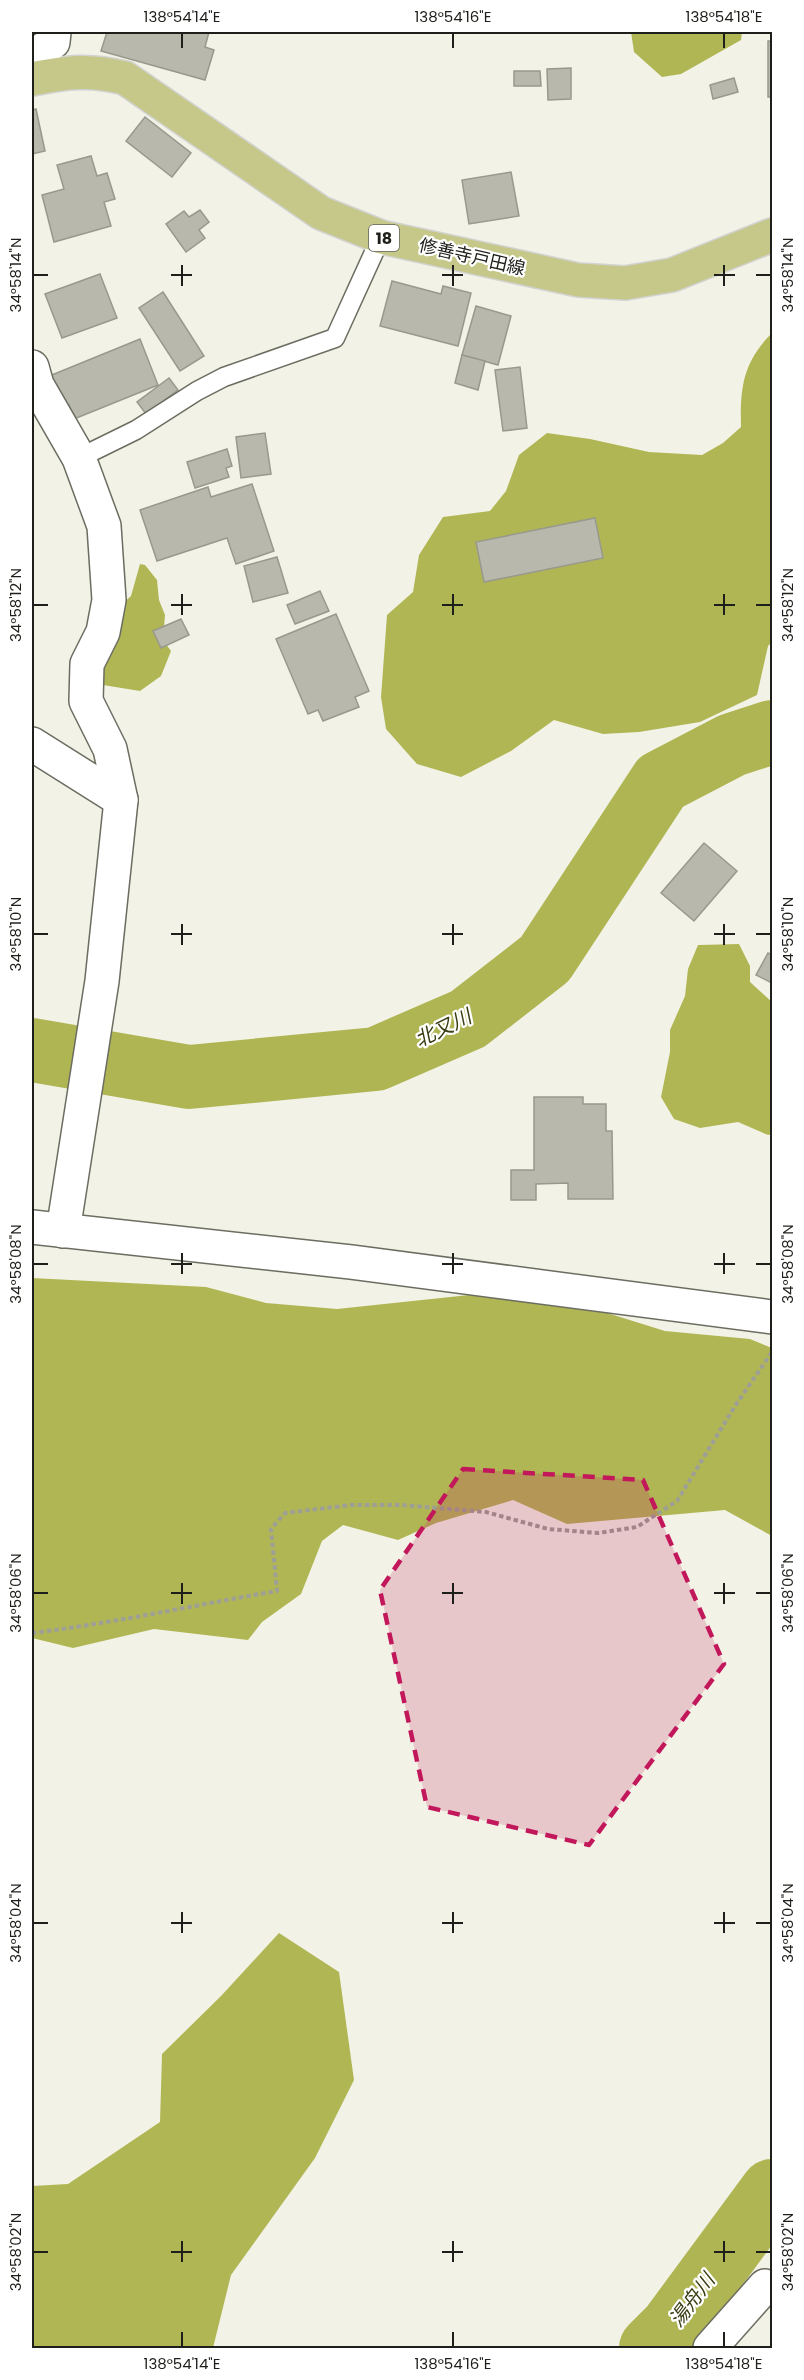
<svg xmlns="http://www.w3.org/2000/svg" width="804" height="2380" font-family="Poppins,'Noto Sans JP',sans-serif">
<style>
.forest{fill:#b1b655}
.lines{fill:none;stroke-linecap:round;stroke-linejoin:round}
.river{stroke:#b0b554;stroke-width:64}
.building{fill:#b8b9ac;stroke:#98998d;stroke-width:1.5}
.lane-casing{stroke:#6b6d61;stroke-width:21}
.street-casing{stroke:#6b6d61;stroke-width:36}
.primary-casing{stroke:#d2d2d1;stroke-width:36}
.path{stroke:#9e9f95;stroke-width:4;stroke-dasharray:4.5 3;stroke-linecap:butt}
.lane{stroke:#fff;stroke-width:18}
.street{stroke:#fff;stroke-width:33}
.primary{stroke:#c5c889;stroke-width:33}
.marked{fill:#c2185b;fill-opacity:0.2;stroke:#c2185b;stroke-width:4.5;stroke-dasharray:12 8;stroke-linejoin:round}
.ticks{fill:none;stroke:#1e1f1a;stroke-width:2}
.labels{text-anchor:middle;stroke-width:4.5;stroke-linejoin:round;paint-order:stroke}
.shield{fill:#fff;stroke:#62625f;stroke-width:1.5}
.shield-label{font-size:16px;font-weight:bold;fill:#1e1f1a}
.street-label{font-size:18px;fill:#1e1f1a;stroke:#fff}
.water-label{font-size:20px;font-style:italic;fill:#3a3c13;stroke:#fff}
.neatline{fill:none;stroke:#1e1f1a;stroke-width:2}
.ticks-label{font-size:15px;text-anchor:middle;fill:#1e1f1a}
</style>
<rect width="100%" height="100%" fill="#f2f3e6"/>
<g class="forest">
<polygon points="631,32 742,32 741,40 681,74 662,77 634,52"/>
<path d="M772 333V642L768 646 757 695 700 722 639 732 603 734 554 720 511 751 461 777 417 764 386 729 381 697 387 615 413 592 419 555 443 517 490 511 506 491 519 455 547 433 590 439 649 452 702 455 723 443 741 427C740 387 743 362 772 333Z"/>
<polygon points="140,564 145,565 157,580 159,600 165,615 163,640 171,651 161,676 140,691 103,685 99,676 118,608 131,596"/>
<polygon points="739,944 750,966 750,982 772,1002 772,1134 768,1135 738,1122 700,1128 674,1119 661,1097 670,1052 670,1030 685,996 688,969 698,945"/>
<polygon points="32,1278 206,1287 266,1303 337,1309 488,1293 572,1302 665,1331 750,1339 772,1348 772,1536 725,1510 567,1524 513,1500 436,1523 398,1540 343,1525 322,1541 301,1594 262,1622 248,1640 154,1629 73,1648 32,1638"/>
<polygon points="279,1933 339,1972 354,2080 315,2158 231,2275 213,2348 32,2348 32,2186 68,2184 160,2122 162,2054 221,1996"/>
</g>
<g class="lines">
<g class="river">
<polyline points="32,1050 189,1077 376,1059 468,1019 545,959 661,782 732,745 772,732"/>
<polyline points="651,2348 671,2328 772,2191"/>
</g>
</g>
<g class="building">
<polygon points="107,32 209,32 205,47 214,50 205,80 101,51"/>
<rect x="768" y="41" width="4" height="56"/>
<polygon points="571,68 571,99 548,100 547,69"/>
<polygon points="514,71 540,71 541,86 514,86"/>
<polygon points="734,78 738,92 713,99 710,85"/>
<polygon points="36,109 45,151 32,154 32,110"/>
<polygon points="145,117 191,153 172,177 126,141"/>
<polygon points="91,156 97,176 107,173 115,199 104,202 111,226 54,242 42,195 64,189 57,165"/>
<polygon points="511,172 519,216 469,224 462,180"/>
<polygon points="200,210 209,222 199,230 205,238 186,252 166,224 184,211 189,217"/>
<polygon points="100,274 117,318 62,338 45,294"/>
<polygon points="392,281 441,294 443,286 471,293 458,346 380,326"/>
<polygon points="163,292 204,356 180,371 139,308"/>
<polygon points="476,306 511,316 498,365 462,355"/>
<polygon points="140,339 158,385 74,419 69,405 59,405 47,377"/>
<polygon points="462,355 485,361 478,390 455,383"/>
<polygon points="520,367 527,428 503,431 495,370"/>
<polygon points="169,378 178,390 146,414 137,402"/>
<polygon points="265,433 271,474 241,478 236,437"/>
<polygon points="227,449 232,466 226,468 229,477 195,488 187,462"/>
<polygon points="252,484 274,551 236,564 227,538 157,561 140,510 208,487 211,497"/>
<polygon points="595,518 603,558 484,582 476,542"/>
<polygon points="277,557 288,593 253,602 244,566"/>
<polygon points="320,591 329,611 295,624 287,605"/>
<polygon points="336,614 369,691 355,697 359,707 323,721 318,710 308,714 276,639"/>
<polygon points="181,619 189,635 161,648 153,631"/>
<polygon points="704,843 737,871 694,921 661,893"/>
<polygon points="768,953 772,955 772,983 756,975"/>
<polygon points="534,1097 583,1097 583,1104 606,1104 606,1131 612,1131 613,1199 568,1199 568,1183 536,1184 536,1200 511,1200 511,1170 534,1170"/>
</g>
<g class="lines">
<defs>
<polyline id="lane" points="79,458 136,430 197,391 224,377 335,338 381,237"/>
<g id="street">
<polyline points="32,58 53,42 54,32"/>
<polyline points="32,367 37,385 79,458 104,526 109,600 103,632 87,664 86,701 110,749 121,800 102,981 63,1231"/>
<polyline points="32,744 121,800"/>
<polyline points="32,1227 351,1262 772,1317"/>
<polyline points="710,2348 765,2286"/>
</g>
<path id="primary" d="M32 79C67 72 89 69 125 78L321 213 381 237 578 280 625 283 672 275 772 235"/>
</defs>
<use href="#lane" class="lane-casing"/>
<use href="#street" class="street-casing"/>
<use href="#primary" class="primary-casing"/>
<path class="path" d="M32 1633C114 1623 195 1605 277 1591L271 1529 285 1513 351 1505H402L486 1512 548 1529 598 1533 637 1527 677 1501 735 1406 772 1352"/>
<use href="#lane" class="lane"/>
<use href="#street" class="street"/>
<use href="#primary" class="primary"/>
</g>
<path class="marked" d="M463 1469 643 1480 724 1664 589 1845 427 1807 380 1590Z"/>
<path class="ticks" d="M182 33V48M453 33V48M724 33V48M182 265V286M453 265V286M724 265V286M33 275H48M171 275H192M442 275H463M714 275H735M756 275H771M182 594V615M453 594V615M724 594V615M33 605H48M171 605H192M442 605H463M714 605H735M756 605H771M182 924V945M453 924V945M724 924V945M33 934H48M171 934H192M442 934H463M714 934H735M756 934H771M182 1253V1274M453 1253V1274M724 1253V1274M33 1264H48M171 1264H192M442 1264H463M714 1264H735M756 1264H771M182 1583V1604M453 1583V1604M724 1583V1604M33 1593H48M171 1593H192M442 1593H463M714 1593H735M756 1593H771M182 1912V1933M453 1912V1933M724 1912V1933M33 1923H48M171 1923H192M442 1923H463M714 1923H735M756 1923H771M182 2241V2262M453 2241V2262M724 2241V2262M33 2252H48M171 2252H192M442 2252H463M714 2252H735M756 2252H771M182 2332V2347M453 2332V2347M724 2332V2347"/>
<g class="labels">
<rect class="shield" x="369" y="225" width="30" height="26" rx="4.5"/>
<g class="shield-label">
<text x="384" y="244">18</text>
</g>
<g class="street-label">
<text transform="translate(472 257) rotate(13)" y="6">修善寺戸田線</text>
</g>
<g class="water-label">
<text transform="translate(443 1028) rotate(-26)" y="7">北又川</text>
<text transform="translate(692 2300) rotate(-53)" y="7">湯舟川</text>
</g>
</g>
<rect width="804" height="2380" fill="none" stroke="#ffffff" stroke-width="66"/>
<rect x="33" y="33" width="738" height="2314" class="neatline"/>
<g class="ticks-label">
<text x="182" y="22">138°54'14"E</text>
<text x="453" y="22">138°54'16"E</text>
<text x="724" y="22">138°54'18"E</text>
<text transform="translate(16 275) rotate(-90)" y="5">34°58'14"N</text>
<text transform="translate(788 275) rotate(-90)" y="5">34°58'14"N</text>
<text transform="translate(16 605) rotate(-90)" y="5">34°58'12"N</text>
<text transform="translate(788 605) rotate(-90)" y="5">34°58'12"N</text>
<text transform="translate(16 934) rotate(-90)" y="5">34°58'10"N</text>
<text transform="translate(788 934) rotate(-90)" y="5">34°58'10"N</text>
<text transform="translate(16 1264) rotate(-90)" y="5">34°58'08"N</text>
<text transform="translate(788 1264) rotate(-90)" y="5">34°58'08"N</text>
<text transform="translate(16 1593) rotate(-90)" y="5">34°58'06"N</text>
<text transform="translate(788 1593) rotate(-90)" y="5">34°58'06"N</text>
<text transform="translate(16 1923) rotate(-90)" y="5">34°58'04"N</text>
<text transform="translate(788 1923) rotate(-90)" y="5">34°58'04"N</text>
<text transform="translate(16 2252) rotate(-90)" y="5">34°58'02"N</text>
<text transform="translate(788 2252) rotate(-90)" y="5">34°58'02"N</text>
<text x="182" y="2369">138°54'14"E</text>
<text x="453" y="2369">138°54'16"E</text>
<text x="724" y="2369">138°54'18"E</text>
</g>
</svg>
